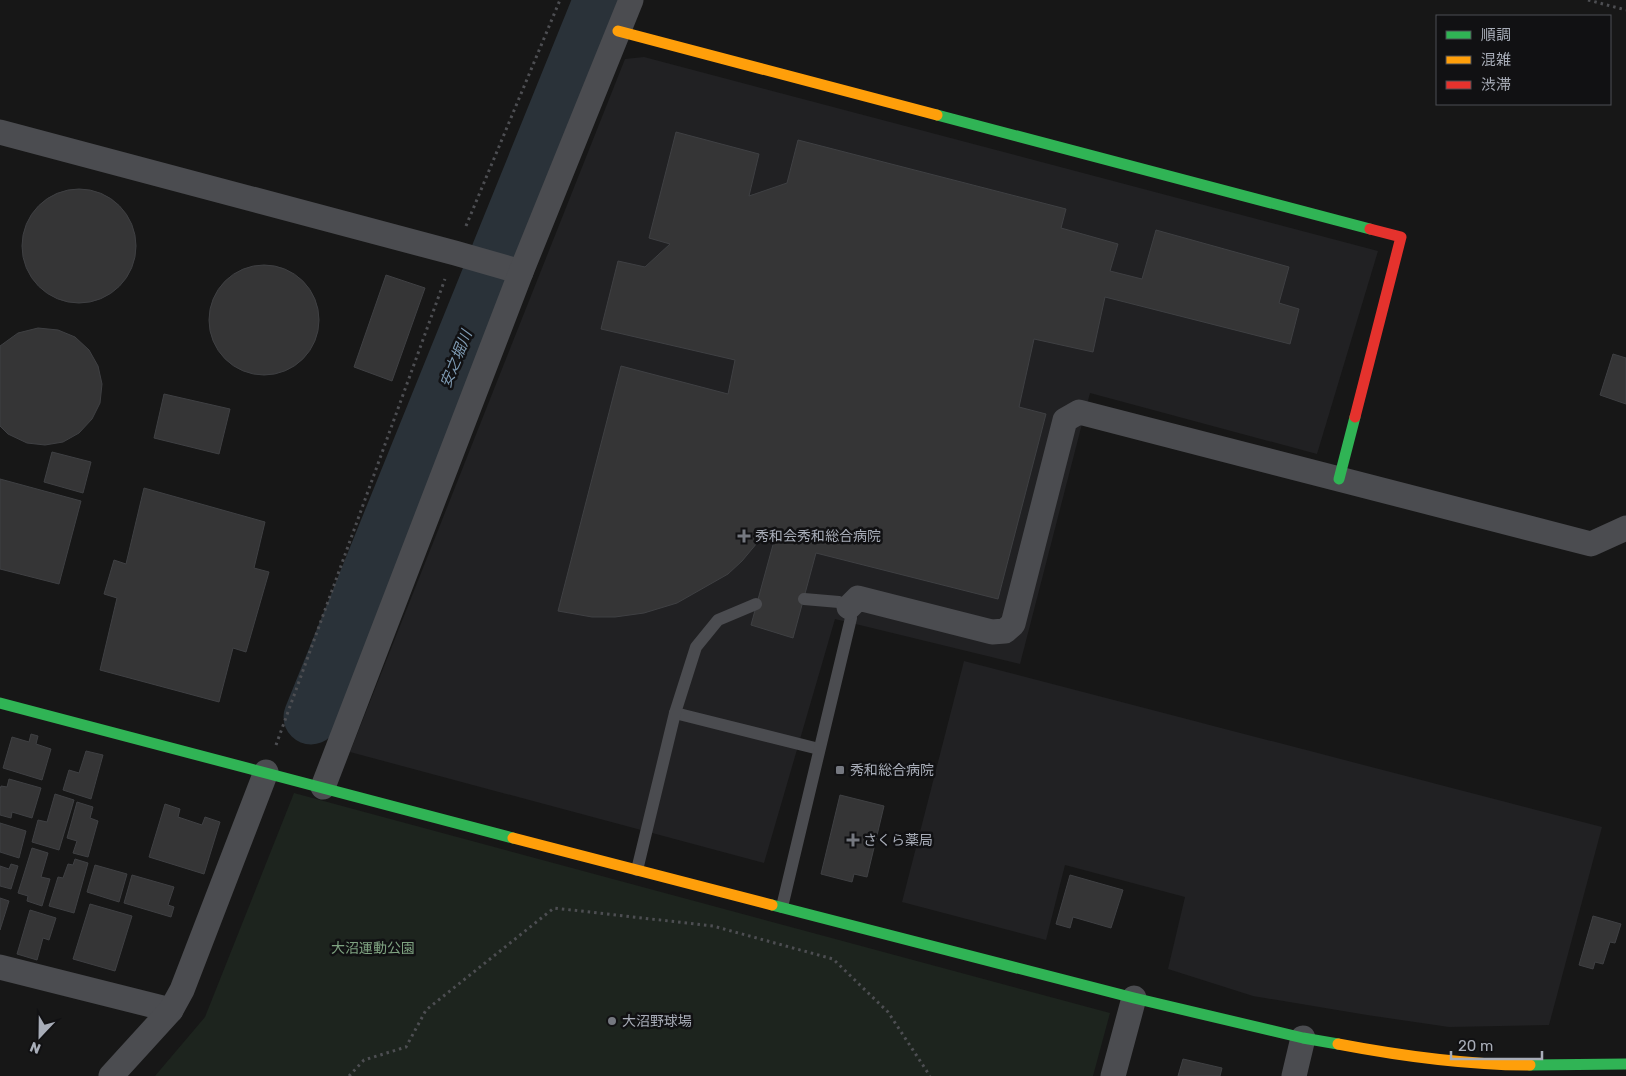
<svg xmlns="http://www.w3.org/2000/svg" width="1626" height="1076" font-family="Rubik,'Noto Sans JP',sans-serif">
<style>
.built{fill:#212123}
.green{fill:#1d241e}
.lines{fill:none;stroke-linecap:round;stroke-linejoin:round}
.river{stroke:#2a3239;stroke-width:55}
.building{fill:#353536;stroke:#3f4043}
.path{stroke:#4d4e52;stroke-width:3;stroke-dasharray:2.5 4;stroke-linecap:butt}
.lane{stroke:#4b4c50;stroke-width:12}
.street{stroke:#4b4c50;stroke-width:25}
.fast{stroke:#30b455;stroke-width:11}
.slow{stroke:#ff9f0a;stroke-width:11}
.jam{stroke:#e5322d;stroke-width:11}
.poi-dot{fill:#757880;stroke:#111113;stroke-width:2}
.labels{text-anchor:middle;stroke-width:5;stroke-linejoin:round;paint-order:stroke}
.poi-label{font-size:14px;fill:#a8adb8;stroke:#111113;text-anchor:start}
.park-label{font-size:14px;fill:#7fa381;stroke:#111113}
.water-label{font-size:15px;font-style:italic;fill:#7f9bb3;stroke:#111113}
</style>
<rect width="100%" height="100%" fill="#171717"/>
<g class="built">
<polygon points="644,57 1378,251 1317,454 1090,393 1020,664 835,619 764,863 350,752 625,59"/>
<polygon points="964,661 1602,827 1549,1025 1449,1027 1367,1015 1253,996 1168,969 1185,897 1065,865 1046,940 902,902"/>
</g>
<polygon class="green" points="294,793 1110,1013 1093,1076 155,1076 205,1017"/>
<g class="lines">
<polyline class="river" points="311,717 601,0"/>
</g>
<g class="building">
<polygon points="676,132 759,154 749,196 787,183 798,140 1066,209 1061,228 1118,244 1110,271 1142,279 1156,230 1289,267 1279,303 1299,309 1290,344 1105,297 1093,352 1034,339 1019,407 1046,414 998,599 816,553 793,638 751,625 774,541 762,537 742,561 728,574 677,603 644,613 615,617 592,617 558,611 621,366 728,394 735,360 601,329 618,261 645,267 670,244 649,238"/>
<circle cx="79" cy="246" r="57"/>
<circle cx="264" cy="320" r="55"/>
<polygon points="386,275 425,288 392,381 354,367"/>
<polygon points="38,328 58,330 75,337 89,350 98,366 102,384 100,403 92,419 79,433 63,442 45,445 27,443 8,434 0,426 0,346 18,333"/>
<polygon points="1613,354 1626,358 1626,404 1600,395"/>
<polygon points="164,394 230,409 219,454 154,438"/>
<polygon points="52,452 91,462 83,493 44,482"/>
<polygon points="0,479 81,501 59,584 0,569"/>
<polygon points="144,488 265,522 254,568 269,572 246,652 233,648 219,702 100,670 117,598 104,594 114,560 126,564"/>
<polygon points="31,734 38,736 36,744 51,749 42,780 3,768 12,737 29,742"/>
<polygon points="86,751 103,755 91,799 63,790 69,770 79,773"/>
<polygon points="9,779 41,788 32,818 12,812 11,818 0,815 0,789 1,786 7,787"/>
<polygon points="55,794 74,800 59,850 32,842 38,820 47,822"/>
<polygon points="840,795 884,806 867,877 854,874 852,882 821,874"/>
<polygon points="77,802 93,807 90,818 98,821 88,857 73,853 77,841 67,838"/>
<polygon points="165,804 180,809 178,817 202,825 205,817 220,822 204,874 149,857"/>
<polygon points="0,823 26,831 19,858 0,852"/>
<polygon points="32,848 48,853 41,877 50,879 42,906 27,901 28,896 18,893"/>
<polygon points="75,859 88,863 74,913 49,906 58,877 63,878 68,864 73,865"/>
<polygon points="11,864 18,866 11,889 0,886 0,866 9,869"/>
<polygon points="95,865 127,874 119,902 87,892"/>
<polygon points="132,875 174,887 168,905 174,907 171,917 124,903"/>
<polygon points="1070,875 1123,890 1111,928 1073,917 1070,928 1056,924"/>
<polygon points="0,898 9,901 0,930"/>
<polygon points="90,904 132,916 115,971 73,959"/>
<polygon points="30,910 56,918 49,940 43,938 37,960 17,954"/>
<polygon points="1593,916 1621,924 1615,943 1610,942 1603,964 1595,962 1593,969 1579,965"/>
<polygon points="1183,1059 1222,1068 1220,1076 1178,1076"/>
</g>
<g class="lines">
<g class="path">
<polyline points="1588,0 1626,10"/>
<polyline points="466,226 560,0"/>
<polyline points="276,745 445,279"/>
<polyline points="349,1076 364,1060 406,1047 426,1010 554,908 713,926 833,959 888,1012 930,1076"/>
</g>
<g class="lane">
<polyline points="675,713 819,749"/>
<polyline points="637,870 675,713 696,647 718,620 756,604"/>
<polyline points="782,907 851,618 849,607 839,602 804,599"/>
</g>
<g class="street">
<polyline points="0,132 455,253 521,272"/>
<polyline points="849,607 858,598 992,632 1005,631 1013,624 1065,420 1079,412 1591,544 1626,528"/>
<polyline points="323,787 521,272 631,0"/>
<polyline points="0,967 171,1010"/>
<polyline points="111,1076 171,1010 182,990 266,772"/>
<polyline points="1113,1076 1134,998"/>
<polyline points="1294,1076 1303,1038"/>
</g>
<g class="fast">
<polyline points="937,115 1370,229"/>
<polyline points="1339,479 1355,417"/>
<polyline points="0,703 513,838"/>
<polyline points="772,905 1134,998 1303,1038 1338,1044"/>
<polyline points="1530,1065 1626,1064"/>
</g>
<g class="slow">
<polyline points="618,31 937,115"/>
<polyline points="513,838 772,905"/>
<path d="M1338 1044C1401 1056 1465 1065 1530 1065"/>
</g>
<polyline class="jam" points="1355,417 1401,237 1370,229"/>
</g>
<g class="poi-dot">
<path d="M741.5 528.5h5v5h5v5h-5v5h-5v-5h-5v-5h5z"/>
<rect x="835" y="765" width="10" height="10" rx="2.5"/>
<path d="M850.5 832.5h5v5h5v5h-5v5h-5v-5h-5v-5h5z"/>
<circle cx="612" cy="1021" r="5"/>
</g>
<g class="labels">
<g class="poi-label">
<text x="755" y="541">秀和会秀和総合病院</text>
<text x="850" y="775">秀和総合病院</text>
<text x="863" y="845">さくら薬局</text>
<text x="622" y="1026">大沼野球場</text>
</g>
<g class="park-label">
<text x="373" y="953">大沼運動公園</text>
</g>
<g class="water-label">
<text transform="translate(456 359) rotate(-68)" y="5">安之堀川</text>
</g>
</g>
<rect x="1436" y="15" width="175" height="90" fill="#111113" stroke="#4d4f55"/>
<rect x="1446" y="31" width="25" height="8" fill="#30b455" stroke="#4d4f55"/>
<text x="1481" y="40" font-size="15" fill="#a8adb8">順調</text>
<rect x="1446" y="56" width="25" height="8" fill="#ff9f0a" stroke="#4d4f55"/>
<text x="1481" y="65" font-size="15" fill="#a8adb8">混雑</text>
<rect x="1446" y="81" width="25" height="8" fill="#e5322d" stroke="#4d4f55"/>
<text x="1481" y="90" font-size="15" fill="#a8adb8">渋滞</text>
<g transform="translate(40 1036) rotate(202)" stroke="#111113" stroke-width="4" paint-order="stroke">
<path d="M0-4L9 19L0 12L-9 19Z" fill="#a8adb8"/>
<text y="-8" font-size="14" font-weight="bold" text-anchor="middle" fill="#a8adb8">N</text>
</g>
<path d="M1451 1051v8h91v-8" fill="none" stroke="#a8adb8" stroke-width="2.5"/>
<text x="1458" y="1051" font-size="15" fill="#a8adb8" stroke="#111113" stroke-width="4" paint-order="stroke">20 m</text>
</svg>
